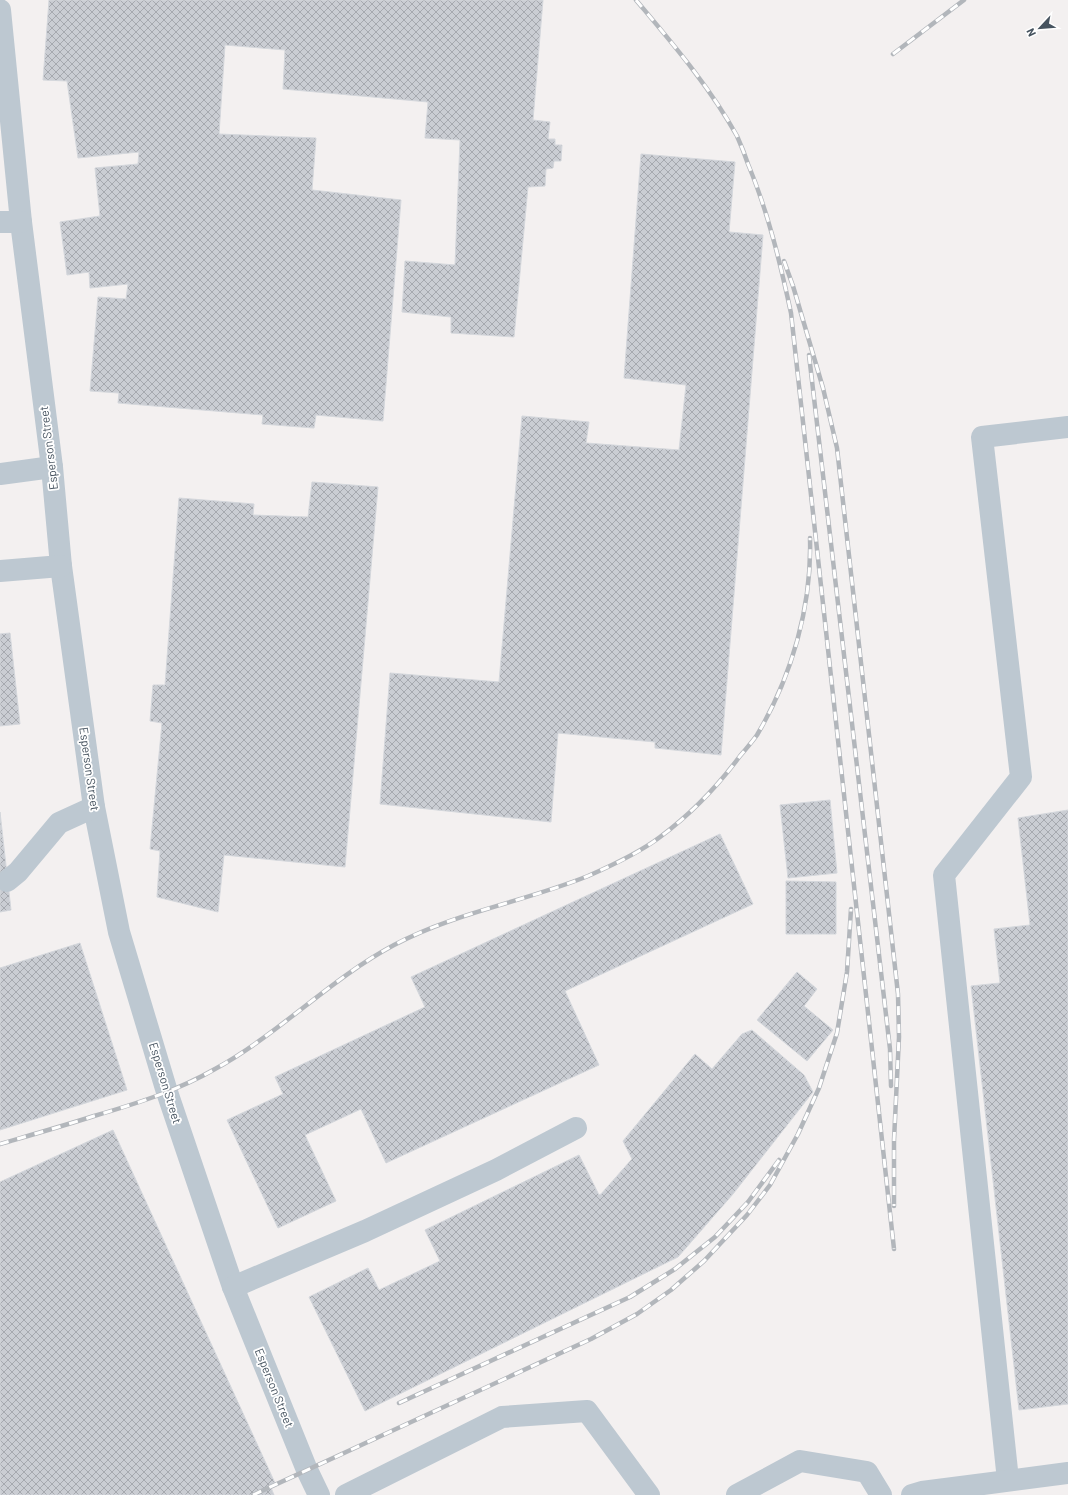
<svg xmlns="http://www.w3.org/2000/svg" width="1068" height="1495" font-family="Barlow,sans-serif">
<style>
.building{fill:url(#building-cross-hatch);stroke:#d4d7dc}
.lines{fill:none;stroke-linecap:round;stroke-linejoin:round}
.minor{stroke:#bdc8d1;stroke-width:22}
.rail-casing{stroke:#b2b6bb;stroke-width:4.5}
.rail{stroke:#fff;stroke-width:3;stroke-dasharray:9;stroke-linecap:butt}
.labels{text-anchor:middle;stroke-width:3.5;stroke-linejoin:round;paint-order:stroke}
.street-label{font-size:12px;fill:#475460;stroke:#fff}
</style>
<defs>
<pattern id="building-cross-hatch" width="8" height="8" patternUnits="userSpaceOnUse"><rect width="8" height="8" fill="#cacdd3"/><path d="M0 0l8 8M0 8l8-8" fill="none" stroke="#a6a9af"/></pattern>
</defs>
<rect width="100%" height="100%" fill="#f3f0f0"/>
<g class="building">
<polygon points="49,0 543,0 533,120 550,122 548,139 555,139 555,145 562,145 561,161 554,161 553,168 546,169 545,186 528,187 514,337 451,333 451,317 402,312 405,261 455,265 460,140 425,138 428,102 283,89 285,50 225,45 219,134 316,138 312,190 401,200 383,421 316,415 314,428 262,424 263,415 118,403 119,393 90,391 98,297 126,299 128,284 90,288 89,272 67,275 60,222 100,216 95,168 138,164 139,152 78,158 67,81 43,80"/>
<polygon points="641,154 735,162 729,232 763,235 721,755 655,748 655,742 558,733 551,822 380,804 390,673 499,682 522,416 589,422 586,443 679,450 686,385 624,378"/>
<polygon points="312,482 378,487 345,867 224,855 218,912 157,897 160,851 150,849 162,723 150,721 153,685 165,685 179,498 254,504 253,515 308,517"/>
<polygon points="10,633 20,724 0,726 0,634"/>
<polygon points="830,800 837,873 788,878 780,805"/>
<polygon points="1068,810 1068,1404 1019,1410 971,986 1000,983 994,929 1030,925 1018,818"/>
<polygon points="0,812 11,910 0,912"/>
<polygon points="720,834 753,904 565,991 599,1065 386,1163 361,1109 305,1135 336,1201 278,1228 227,1120 283,1094 275,1077 425,1007 411,977"/>
<polygon points="786,881 836,882 836,934 786,934"/>
<polygon points="80,943 127,1090 0,1130 0,968"/>
<polygon points="797,972 817,989 804,1006 833,1030 807,1061 757,1020"/>
<polygon points="752,1030 804,1075 813,1092 733,1194 678,1257 365,1411 309,1297 368,1268 379,1290 440,1261 425,1230 579,1155 599,1195 601,1194 632,1159 623,1141 695,1054 712,1069 742,1034"/>
<polygon points="113,1130 275,1483 270,1485 274,1495 0,1495 0,1182"/>
</g>
<g class="lines">
<g class="minor">
<polyline points="0,10 21,222 52,467 61,566 94,807 119,932 167,1092 233,1287 307,1470 319,1495"/>
<polyline points="0,222 21,222"/>
<polyline points="0,474 52,467"/>
<polyline points="0,571 61,566"/>
<polyline points="7,881 18,872 59,823 94,807"/>
<polyline points="233,1287 365,1231 496,1170 576,1128"/>
<polyline points="1008,1480 944,875 1021,777 982,437 1068,427"/>
<polyline points="346,1495 502,1417 587,1411 649,1495"/>
<polyline points="737,1495 800,1461 867,1472 881,1495"/>
<polyline points="912,1495 922,1492 1068,1473"/>
</g>
<defs>
<g id="rail">
<path d="M636 0C672 43 710 87 737 136 741 145 745 155 748 164 768 212 780 262 791 313L894 1249"/>
<polyline points="893,54 964,0"/>
<polyline points="784,261 793,286 823,388 837,448 898,994 899,1037 894,1140 894,1206"/>
<polyline points="809,355 890,1049 891,1086"/>
<path d="M0 1144C31 1135 63 1126 94 1116 135 1104 177 1091 215 1069 279 1034 330 979 394 945 456 912 524 902 588 876 613 865 639 853 660 837 691 814 717 787 740 756 746 749 752 742 757 735 792 676 812 606 810 538"/>
<polyline points="399,1403 630,1297 675,1269 715,1237 748,1202 779,1160"/>
<polyline points="253,1495 591,1339 637,1314 671,1290 704,1261 747,1215 770,1185 798,1134 819,1088 837,1033 847,972 851,909"/>
</g>
</defs>
<use href="#rail" class="rail-casing"/>
<use href="#rail" class="rail"/>
</g>
<g class="labels">
<g class="street-label">
<text transform="translate(49 448) rotate(-97)" y="4">Esperson Street</text>
<text transform="translate(89 769) rotate(82)" y="4">Esperson Street</text>
<text transform="translate(165 1083) rotate(73)" y="4">Esperson Street</text>
<text transform="translate(274 1388) rotate(68)" y="4">Esperson Street</text>
</g>
</g>
<g transform="translate(1040 28) rotate(244)" stroke="#ffffff" stroke-width="3" paint-order="stroke">
<path d="M0-3L7 15L0 10L-7 15Z" fill="#475460"/>
<text y="-6" font-size="11" font-weight="bold" text-anchor="middle" fill="#475460">N</text>
</g>
</svg>
